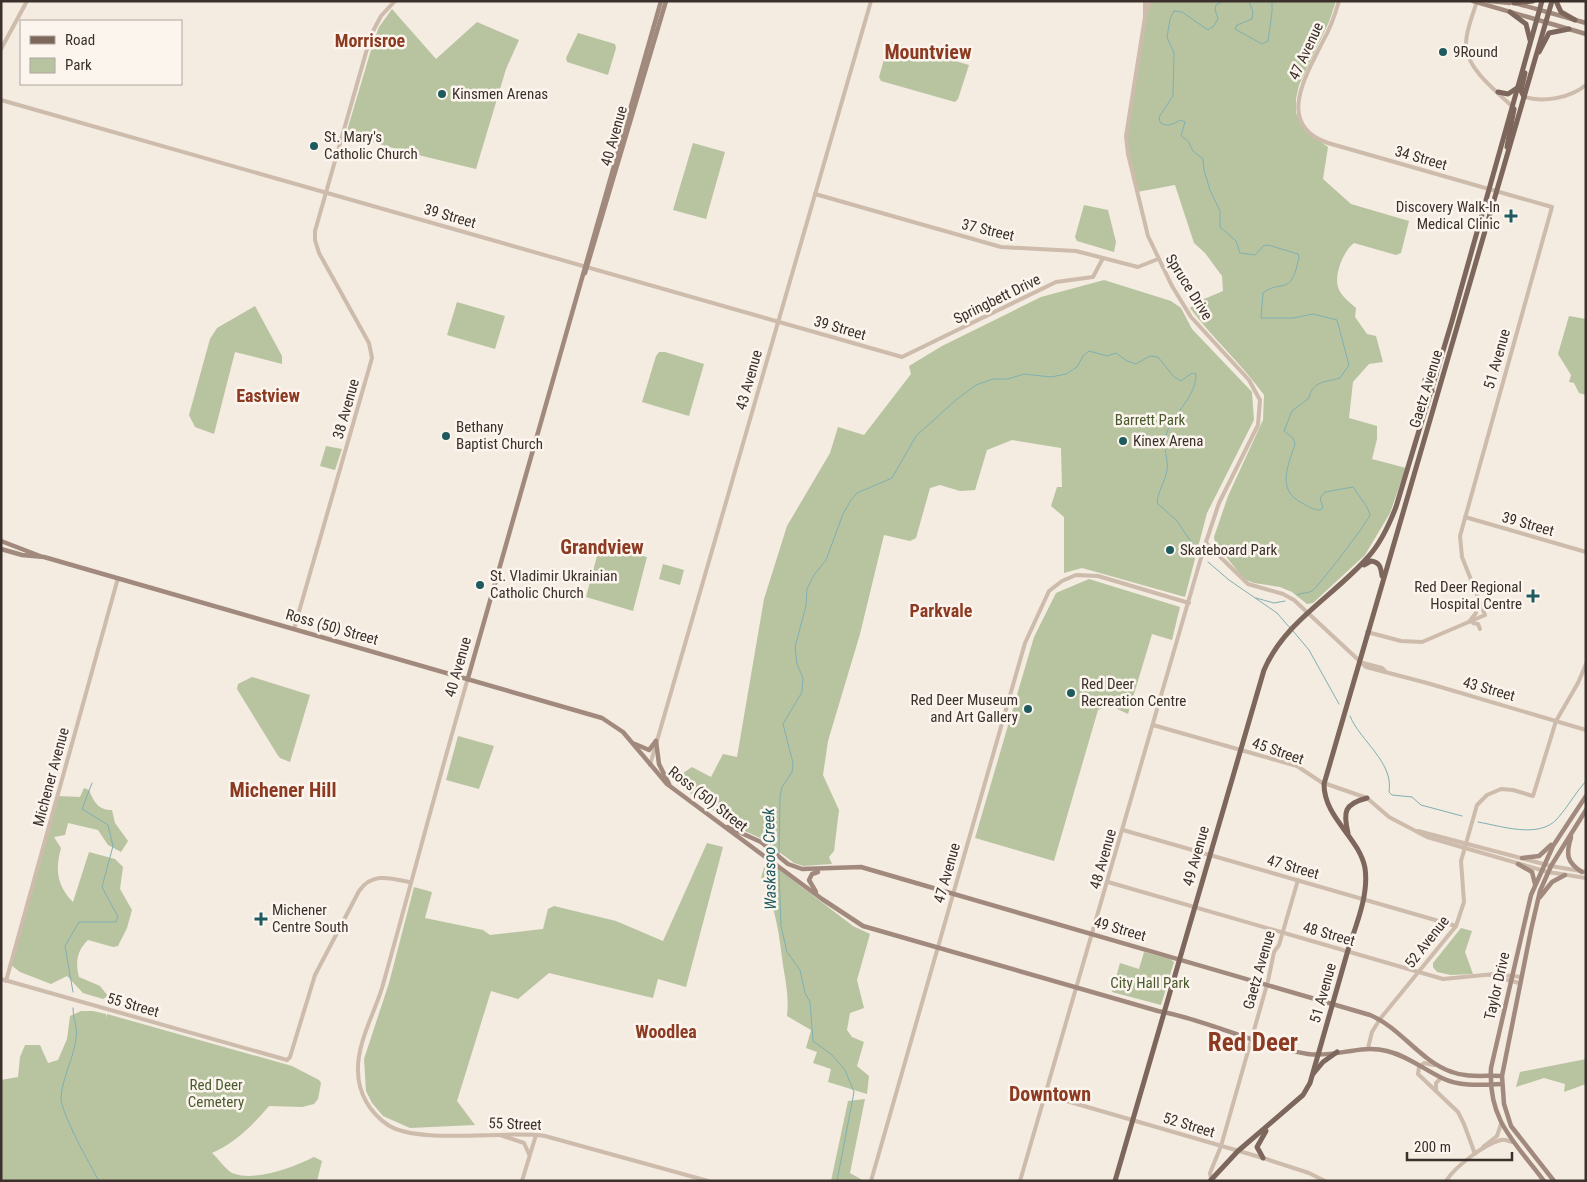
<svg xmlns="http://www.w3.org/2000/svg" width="1587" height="1182" font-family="'Roboto Condensed',sans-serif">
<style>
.green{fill:#b8c4a0}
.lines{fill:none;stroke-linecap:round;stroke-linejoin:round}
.stream{stroke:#7fb0b2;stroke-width:1}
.tertiary{stroke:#cdbbac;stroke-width:4}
.secondary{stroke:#a18a7d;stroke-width:4.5}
.primary{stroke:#7d675c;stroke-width:5}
.poi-dot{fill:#1f5a5e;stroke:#fbf5ee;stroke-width:2}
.labels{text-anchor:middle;stroke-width:5;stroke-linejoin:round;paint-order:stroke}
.street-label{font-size:15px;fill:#3b302b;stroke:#fbf5ee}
.poi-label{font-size:15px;fill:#3b302b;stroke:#fbf5ee;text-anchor:start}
.park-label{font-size:15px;fill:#4a5a2e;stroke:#fbf5ee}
.water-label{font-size:16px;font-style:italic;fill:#1f5a5e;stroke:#fbf5ee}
.quarter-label{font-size:18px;font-weight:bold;fill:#8c3b22;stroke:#fbf5ee}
.district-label{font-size:20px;font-weight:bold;fill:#8c3b22;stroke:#fbf5ee}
.town-label{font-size:25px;font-weight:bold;fill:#8c3b22;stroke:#fbf5ee}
</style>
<rect width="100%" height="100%" fill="#f4ebe1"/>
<g class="green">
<path d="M1150 1H1336L1329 22 1299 85 1296 99V113L1304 130 1328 147 1323 179 1351 204 1409 221 1401 253 1396 255 1354 243C1344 250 1334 274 1338 287 1340 295 1349 302 1356 308L1355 317 1367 334 1376 336 1383 362 1369 364 1353 382 1349 418 1377 426V439L1372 459 1406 468 1390 513 1365 555 1313 603 1307 604 1292 592 1280 587 1254 583 1244 579 1215 543 1214 537 1228 496 1263 420 1264 395C1242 364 1213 339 1190 308L1197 302 1223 291 1222 276 1205 253 1194 243 1175 185 1137 192 1126 136 1145 17Z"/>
<polygon points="392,9 436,59 477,22 519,40 506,69 476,169 410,153 346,134 374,40 379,27"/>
<polygon points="578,33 615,44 616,48 608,75 567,62 566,58"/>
<polygon points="889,42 969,65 958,99 955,102 881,81 879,77"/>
<polygon points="693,143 725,152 706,219 673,210"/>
<polygon points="1084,205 1108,210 1116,242 1114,252 1077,241 1075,237"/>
<polygon points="1104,280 1171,301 1181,308 1192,329 1252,392 1254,420 1207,513 1185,597 1082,568 1064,573 1064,517 1051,506 1057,487 1062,487 1061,448 1012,440 987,450 975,490 960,491 940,485 930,488 916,538 910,541 884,535 860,634 828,741 823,775 839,810 834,851 829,857 832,864 803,866 794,863 760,838 736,827 695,797 674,779 692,767 711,777 723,754 737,757 764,599 787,526 830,453 838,427 864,435 911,374 909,366 942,346 1041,297"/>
<polygon points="457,302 505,316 495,349 447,335"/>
<polygon points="255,306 282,356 282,364 235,352 214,434 195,427 189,415 210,339 217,328"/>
<polygon points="1569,316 1586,319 1586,395 1579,393 1574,383 1569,382 1571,375 1558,354"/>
<polygon points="659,352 665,352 704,364 689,416 642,402 656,356"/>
<polygon points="326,446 342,449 335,470 320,466"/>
<polygon points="600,545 647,557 633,611 586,597"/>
<polygon points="663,564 684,570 680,585 659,579"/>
<polygon points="1089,579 1180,607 1172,640 1152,634 1128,714 1109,705 1098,710 1054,861 975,838 1034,637 1056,593"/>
<polygon points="252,677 310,695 290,762 280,758 277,754 237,689 238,684"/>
<polygon points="458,736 494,746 479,789 446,780"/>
<path d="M84 788 89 790C94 802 98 810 112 810L115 823 128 841 121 852 108 845 98 830 68 823 65 835 54 837 61 848C55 869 57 886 73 902L89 852 115 859 123 867 120 889 132 910 127 928 118 946 113 947 88 940C77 950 75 963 79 977L100 986 108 996 103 999 83 993 67 976 51 984 20 972 11 965 58 796 80 797Z"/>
<polygon points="707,843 723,847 686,987 658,979 653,998 549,973 518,999 491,991 457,1101 475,1125 410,1128 383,1116 372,1103 366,1091 364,1059 389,983 414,887 432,892 425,918 483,930 490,935 543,929 548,909 554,906 616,921 663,941"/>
<path d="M765 864 773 865 853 926 870 934 857 980 864 1008 850 1013 847 1030 852 1037 864 1042 857 1066 869 1076 867 1094 828 1082 831 1069 813 1063 817 1052 806 1048 811 1030 787 1016C789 998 786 983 783 965 779 934 776 906 761 878Z"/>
<polygon points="1461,928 1472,931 1465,952 1473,974 1451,975 1437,972 1433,967 1433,963"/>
<polygon points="1144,952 1170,959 1174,962 1161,1005 1112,992 1120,963 1139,969"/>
<path d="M81 1011H93L106 1014V1018L107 1014 292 1066 319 1080 321 1083 318 1099 314 1104 302 1107 269 1106C253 1125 235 1143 212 1153 219 1159 224 1168 232 1173 255 1182 292 1168 314 1157L322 1161 317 1181H1V1080L18 1077 20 1057 25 1045H40L48 1063 58 1060 67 1039 70 1016Z"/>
<polygon points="1586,1059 1586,1084 1564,1092 1565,1084 1544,1078 1516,1087 1520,1072"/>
<polygon points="865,1099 850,1173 864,1181 831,1181 848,1101"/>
</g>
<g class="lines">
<g class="stream">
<path d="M1223 1 1216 5 1215 10 1218 18 1214 26 1208 30 1182 12 1174 11 1170 19 1167 37 1174 53 1173 96 1159 117 1160 122C1166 128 1174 124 1180 120L1185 122 1181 136 1188 141 1193 151 1203 159 1204 170 1210 190 1220 211V227L1236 241 1240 253 1255 255 1263 246 1268 245 1298 254 1299 258C1297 265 1294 283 1285 285 1277 287 1270 287 1263 293L1261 318H1293L1313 314 1337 320 1349 365 1340 378C1326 382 1312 381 1309 398L1292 411 1284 431 1293 438 1295 444C1288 466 1276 490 1302 503 1308 506 1313 510 1320 510L1323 508 1320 498 1325 492 1353 487 1367 507 1370 515C1367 523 1319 586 1312 591 1307 594 1302 592 1297 595"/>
<polyline points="1249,1 1253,12 1252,19 1237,25 1235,29 1262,44 1268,41 1272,12 1272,1"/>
<polyline points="1208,562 1229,580 1277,613 1290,628"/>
<polyline points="1256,598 1274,603 1285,601"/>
<polyline points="1293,631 1309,650 1339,704"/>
<path d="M1350 716C1360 741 1394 762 1389 792L1392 795 1412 797 1421 805 1462 816"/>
<path d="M1478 822C1501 826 1539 839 1557 819 1568 807 1575 793 1586 781"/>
<path d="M779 854 780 797 782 787 792 772 793 763 783 724 802 692 803 678 797 664 795 647 806 606 807 589 814 575 826 560 843 514 851 500 857 493 892 478 916 436 957 399 976 385 993 379H1008L1024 374 1051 377 1066 374 1077 367 1083 356 1089 351 1107 356 1116 353 1127 361 1136 364 1150 356 1158 357 1174 377 1181 381 1192 373 1196 374C1196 398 1173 413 1166 435 1162 449 1169 459 1167 470 1165 482 1158 491 1157 503L1177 521 1196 549"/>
<polyline points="779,871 781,926 787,952 800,970 805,993 810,1002 813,1041 831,1054 845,1070 854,1092 837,1181"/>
<polyline points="73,992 65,946 79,922 116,922 118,917 102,887 113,846 108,825 82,809 92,783"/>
<path d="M73 1008C73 1019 78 1028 76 1038 74 1058 62 1078 61 1098 61 1113 90 1165 99 1181"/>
</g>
<g class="tertiary">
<path d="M1339 1C1335 15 1330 29 1323 41 1307 74 1274 125 1328 143L1552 207 1460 536 1462 557 1485 615 1422 642 1401 641 1367 632"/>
<path d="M1477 1C1473 15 1465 32 1466 46 1467 69 1497 92 1512 106"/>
<polyline points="1145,15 1145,1"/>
<polyline points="1,49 27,1"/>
<path d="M1524 97C1543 103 1570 98 1586 85"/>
<polyline points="1,100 902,357 1056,282 1093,277 1103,258"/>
<polyline points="815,194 1001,247 1076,251 1138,267 1158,259"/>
<polyline points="1465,517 1586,552"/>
<polyline points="1206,543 1248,584 1283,594 1294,600 1366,667 1427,683 1586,730"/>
<polyline points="1469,622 1476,613 1478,600"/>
<polyline points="1473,623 1478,624 1480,629"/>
<polyline points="294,629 372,358 369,343 319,253 315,240 315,231 371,35 381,16 395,1"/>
<polyline points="1359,662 1382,668 1385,671"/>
<path d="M468 678C438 781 411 885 382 988 374 1014 357 1043 358 1071 358 1093 370 1113 388 1125 419 1145 504 1130 545 1136L708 1181"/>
<polyline points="1153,725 1297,766 1321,782 1367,798 1389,817 1427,837 1548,872 1586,878"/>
<polyline points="650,765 871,1"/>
<polyline points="1123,830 1456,926"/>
<polyline points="1418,831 1551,866 1586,872"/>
<polyline points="1108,882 1443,979 1495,974 1521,977"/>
<polyline points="1490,975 1519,983"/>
<path d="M1 979 287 1060 290 1057 315 975 359 891C372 872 390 878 409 882"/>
<polyline points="6,981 118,578"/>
<polyline points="1368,1048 1372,1032 1380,1019 1456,926 1464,902 1461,861 1477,805 1487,795 1501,789 1513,790 1533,796 1556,721 1578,683 1586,664"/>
<polyline points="1434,1065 1424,1063 1419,1067 1418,1074 1458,1112 1464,1124 1475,1154"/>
<polyline points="1436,1091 1436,1083 1441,1078"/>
<polyline points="1046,1095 1263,1158 1309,1173 1325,1181"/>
<polyline points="500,1135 524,1143 529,1154"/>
<polyline points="1483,1147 1497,1136 1501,1124"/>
<polyline points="1211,1178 1210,1173 1221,1146 1268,981 1274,952 1279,945 1298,880"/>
<polyline points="522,1181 536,1135"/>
<polyline points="871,1181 1025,643 1049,591 1062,581 1076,575 1098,576 1189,603"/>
<polyline points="1020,1181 1203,551 1219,503 1258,425 1260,400 1249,380 1191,317 1172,286 1148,236 1128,154 1126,136 1145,17 1150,1"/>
<path d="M1446 1181C1455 1167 1484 1144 1501 1140 1504 1139 1509 1141 1512 1142"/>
</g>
<g class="secondary">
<polyline points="1473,1 1586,34"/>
<polyline points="1489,1 1510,3"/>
<polyline points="1508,1 1586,23"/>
<polyline points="585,273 666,1"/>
<polyline points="1,541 40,556"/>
<path d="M1 549 22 555 44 557 602 718 623 732 667 784 822 899 863 926 1158 1011C1209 1020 1256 1046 1308 1054 1335 1058 1360 1044 1387 1051 1408 1056 1423 1069 1442 1078 1460 1087 1481 1085 1502 1084"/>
<polyline points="468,678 661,1"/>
<polyline points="656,741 659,764 669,784"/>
<polyline points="635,744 649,750 656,741"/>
<path d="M728 827 761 842 788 864 802 869 861 867 1370 1015C1401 1028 1421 1062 1452 1072 1467 1078 1485 1075 1502 1076"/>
<path d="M1571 837C1566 854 1566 862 1582 872"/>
<polyline points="1522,858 1539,856 1551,845"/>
<polyline points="1518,864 1532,872 1535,884"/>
<polyline points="816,892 809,880 812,874 818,872"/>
<polyline points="1540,897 1552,882 1565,875"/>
<path d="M1544 1181C1515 1142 1488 1121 1491 1068L1531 895 1553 846 1586 796"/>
<polyline points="1554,1181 1511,1126 1504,1104 1502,1076 1531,930 1540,891 1551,866 1586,810"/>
</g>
<g class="primary">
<polyline points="1556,1 1561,12 1575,20"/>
<polyline points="1514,3 1533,1"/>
<polyline points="1510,12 1526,24 1530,40"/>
<polyline points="1539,52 1549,33 1569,29"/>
<polyline points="1498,92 1508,94 1517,88"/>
<polyline points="1524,97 1521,91 1525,73"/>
<polyline points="1507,147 1514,109"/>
<polyline points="1432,391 1425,380 1436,375"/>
<path d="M1364 565 1371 561C1380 562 1381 568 1382 576"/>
<path d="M1348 833C1343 812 1344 804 1367 798"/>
<polyline points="1313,1074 1323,1062 1337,1052"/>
<polyline points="1263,1158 1257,1147 1266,1131"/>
<path d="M1115 1181 1264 670C1285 621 1334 596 1368 557 1381 543 1389 525 1396 507L1452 321 1542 1"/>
<path d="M1210 1181 1238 1151 1303 1095 1310 1083C1323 1039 1335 994 1348 950 1356 925 1369 895 1365 868 1359 837 1324 818 1324 784L1552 1"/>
</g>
</g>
<g class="poi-dot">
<circle cx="1443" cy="52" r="5"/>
<circle cx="442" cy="94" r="5"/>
<circle cx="314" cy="146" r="5"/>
<path d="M1508.5 208.5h5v5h5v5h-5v5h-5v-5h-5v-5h5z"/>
<circle cx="446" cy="436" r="5"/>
<circle cx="1123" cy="441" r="5"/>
<circle cx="1170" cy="550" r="5"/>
<circle cx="480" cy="585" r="5"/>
<path d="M1530.5 588.5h5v5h5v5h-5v5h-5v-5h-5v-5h5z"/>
<circle cx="1071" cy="693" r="5"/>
<circle cx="1028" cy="709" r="5"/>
<path d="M258.5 911.5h5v5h5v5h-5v5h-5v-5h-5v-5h5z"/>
</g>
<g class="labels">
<g class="street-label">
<text transform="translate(1306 51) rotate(-65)" y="5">47 Avenue</text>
<text transform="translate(614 136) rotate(-74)" y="5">40 Avenue</text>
<text transform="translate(1421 158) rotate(16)" y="5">34 Street</text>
<text transform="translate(450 216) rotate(16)" y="5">39 Street</text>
<text transform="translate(988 230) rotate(13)" y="5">37 Street</text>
<text transform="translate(1189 287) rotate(58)" y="5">Spruce Drive</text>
<text transform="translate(997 299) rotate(-26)" y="5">Springbett Drive</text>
<text transform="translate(840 328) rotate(16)" y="5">39 Street</text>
<text transform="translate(1497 359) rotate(-74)" y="5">51 Avenue</text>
<text transform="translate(749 380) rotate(-74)" y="5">43 Avenue</text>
<text transform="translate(1426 389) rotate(-73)" y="5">Gaetz Avenue</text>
<text transform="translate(346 409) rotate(-74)" y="5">38 Avenue</text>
<text transform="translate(1528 524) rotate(16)" y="5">39 Street</text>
<text transform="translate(332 627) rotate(16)" y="5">Ross (50) Street</text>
<text transform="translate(458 667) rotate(-74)" y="5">40 Avenue</text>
<text transform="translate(1489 689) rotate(16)" y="5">43 Street</text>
<text transform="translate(1278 751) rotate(19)" y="5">45 Street</text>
<text transform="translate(51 777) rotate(-75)" y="5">Michener Avenue</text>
<text transform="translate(708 799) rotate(38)" y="5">Ross (50) Street</text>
<text transform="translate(1196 856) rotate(-74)" y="5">49 Avenue</text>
<text transform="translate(1103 859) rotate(-74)" y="5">48 Avenue</text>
<text transform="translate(1293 867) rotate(16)" y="5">47 Street</text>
<text transform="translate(947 873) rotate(-74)" y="5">47 Avenue</text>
<text transform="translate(1120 929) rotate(16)" y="5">49 Street</text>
<text transform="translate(1329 934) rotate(16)" y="5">48 Street</text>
<text transform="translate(1427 942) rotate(-52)" y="5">52 Avenue</text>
<text transform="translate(1259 970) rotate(-74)" y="5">Gaetz Avenue</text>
<text transform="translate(1497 986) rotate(-77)" y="5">Taylor Drive</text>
<text transform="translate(1323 993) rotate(-74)" y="5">51 Avenue</text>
<text transform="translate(133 1005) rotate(16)" y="5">55 Street</text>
<text transform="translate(515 1124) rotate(2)" y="5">55 Street</text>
<text transform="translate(1189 1125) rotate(17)" y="5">52 Street</text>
</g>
<g class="poi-label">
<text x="1453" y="57">9Round</text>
<text x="452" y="99">Kinsmen Arenas</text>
<text x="324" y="142">St. Mary's<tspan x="324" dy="17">Catholic Church</tspan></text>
<text x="1500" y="212" text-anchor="end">Discovery Walk-In<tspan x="1500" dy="17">Medical Clinic</tspan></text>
<text x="456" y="432">Bethany<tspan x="456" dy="17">Baptist Church</tspan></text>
<text x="1133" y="446">Kinex Arena</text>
<text x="1180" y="555">Skateboard Park</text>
<text x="490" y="581">St. Vladimir Ukrainian<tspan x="490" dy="17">Catholic Church</tspan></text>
<text x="1522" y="592" text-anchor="end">Red Deer Regional<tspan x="1522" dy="17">Hospital Centre</tspan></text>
<text x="1081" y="689">Red Deer<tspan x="1081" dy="17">Recreation Centre</tspan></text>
<text x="1018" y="705" text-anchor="end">Red Deer Museum<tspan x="1018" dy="17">and Art Gallery</tspan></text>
<text x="272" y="915">Michener<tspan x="272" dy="17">Centre South</tspan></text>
</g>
<g class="park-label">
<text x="1150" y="425">Barrett Park</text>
<text x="1150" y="988">City Hall Park</text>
<text x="216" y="1090">Red Deer<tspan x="216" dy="17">Cemetery</tspan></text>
</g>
<g class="water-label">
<text transform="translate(769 859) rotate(-91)" y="6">Waskasoo Creek</text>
</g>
<g class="quarter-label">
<text x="370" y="47">Morrisroe</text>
<text x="268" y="402">Eastview</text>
<text x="941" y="617">Parkvale</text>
<text x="666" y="1038">Woodlea</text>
</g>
<g class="district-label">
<text x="928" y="59">Mountview</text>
<text x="602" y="554">Grandview</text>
<text x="283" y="797">Michener Hill</text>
<text x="1050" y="1101">Downtown</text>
</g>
<g class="town-label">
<text x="1253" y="1051">Red Deer</text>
</g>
</g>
<rect width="1587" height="1182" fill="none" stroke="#3b302b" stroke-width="5"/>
<rect x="20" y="20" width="162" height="65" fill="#fbf5ee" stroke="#aea6a0"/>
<rect x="30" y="36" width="25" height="8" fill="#7d675c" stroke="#aea6a0"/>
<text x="65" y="45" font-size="15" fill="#3b302b">Road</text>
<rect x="30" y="58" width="25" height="15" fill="#b8c4a0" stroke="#aea6a0"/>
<text x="65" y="70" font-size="15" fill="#3b302b">Park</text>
<path d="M1407 1152v8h105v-8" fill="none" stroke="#3b302b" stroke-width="2.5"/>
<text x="1414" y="1152" font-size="15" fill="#3b302b" stroke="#fbf5ee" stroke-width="4" paint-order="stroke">200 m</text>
</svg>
